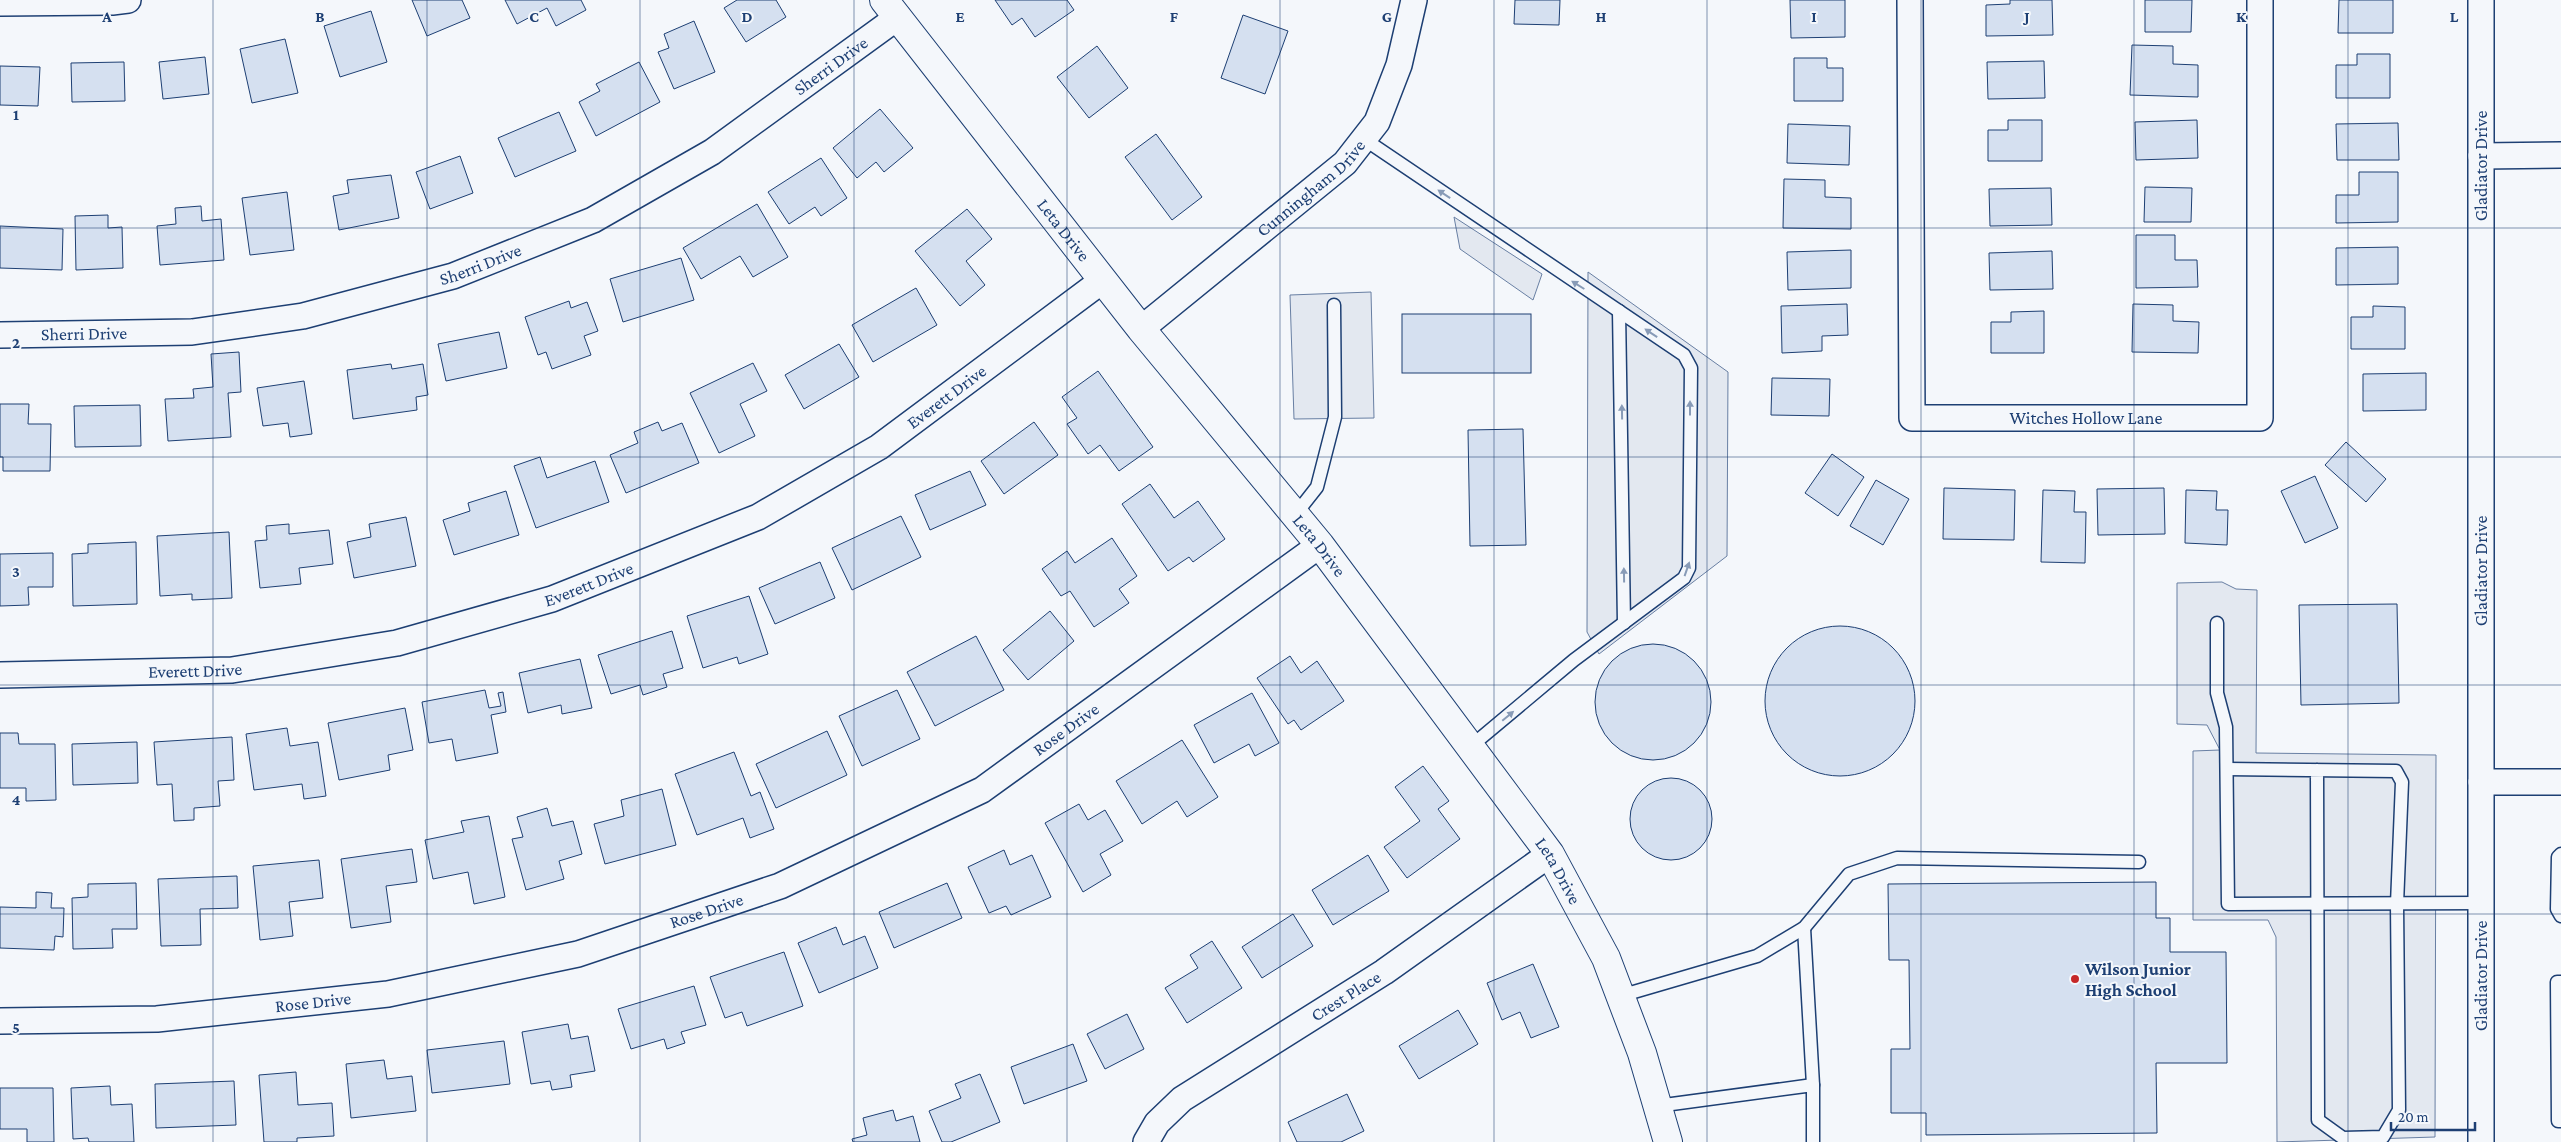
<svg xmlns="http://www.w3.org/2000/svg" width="2561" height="1142" font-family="'Crimson Pro',serif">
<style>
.parking{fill:#e3e8f0;stroke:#687fa3}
.building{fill:#d5e0f0;stroke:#1d3f73}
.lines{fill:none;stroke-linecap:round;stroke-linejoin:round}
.lane-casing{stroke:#1d3f73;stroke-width:15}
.street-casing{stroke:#1d3f73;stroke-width:28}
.secondary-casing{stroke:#1d3f73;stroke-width:30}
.lane{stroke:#f4f7fb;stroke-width:12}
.street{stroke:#f4f7fb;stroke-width:25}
.secondary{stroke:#f4f7fb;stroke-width:28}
.oneway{fill:#889bb7}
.grid{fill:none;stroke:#1d3f73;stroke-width:1;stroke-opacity:0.55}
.poi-dot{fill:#c62828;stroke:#f4f7fb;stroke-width:2}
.labels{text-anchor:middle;stroke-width:4;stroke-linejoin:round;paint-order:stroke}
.street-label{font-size:18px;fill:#1d3f73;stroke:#f4f7fb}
.poi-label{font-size:18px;font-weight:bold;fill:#1d3f73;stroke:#f4f7fb;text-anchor:start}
.grid-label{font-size:16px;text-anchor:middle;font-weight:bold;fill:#1d3f73;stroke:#f4f7fb;stroke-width:4;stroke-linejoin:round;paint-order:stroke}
</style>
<rect width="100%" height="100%" fill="#f4f7fb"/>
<g class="parking">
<polygon points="1454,217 1542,274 1533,300 1460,249"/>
<polygon points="1588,272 1728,372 1727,556 1599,654 1587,632"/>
<polygon points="1371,292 1374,418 1294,419 1290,295"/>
<polygon points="2222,582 2236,589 2257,590 2256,753 2436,755 2435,1137 2277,1142 2276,937 2268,920 2193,920 2193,751 2220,750 2207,725 2177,724 2177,583"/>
</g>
<g class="building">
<polygon points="412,0 462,0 470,18 427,36"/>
<polygon points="505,0 581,0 586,10 556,26 547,8 517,24"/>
<polygon points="737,0 776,0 786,17 746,42 724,8"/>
<polygon points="995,0 1067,0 1074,10 1035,37 1022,18 1012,25"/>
<polygon points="1515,0 1560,0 1559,25 1514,24"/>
<polygon points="1790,0 1845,0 1845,37 1791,38"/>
<polygon points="2010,0 2052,0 2053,35 1986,36 1986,5 2010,4"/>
<polygon points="2145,0 2192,0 2191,32 2145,32"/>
<polygon points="2339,0 2393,0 2393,33 2338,33"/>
<polygon points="371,11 387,62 340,77 324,26"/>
<polygon points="1243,15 1288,31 1265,94 1221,78"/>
<polygon points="694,21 715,72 674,89 658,52 669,48 664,34"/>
<polygon points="285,39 298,93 252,103 240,49"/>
<polygon points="2132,45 2173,46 2173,64 2198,65 2198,97 2130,95"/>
<polygon points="1097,46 1128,88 1089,118 1057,77"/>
<polygon points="2357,54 2390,54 2390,98 2336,98 2336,65 2357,65"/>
<polygon points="205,57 209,94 163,99 159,62"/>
<polygon points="1794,58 1827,58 1827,68 1843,68 1843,101 1794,101"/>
<polygon points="2044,61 2045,98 1988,99 1987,62"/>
<polygon points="124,62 125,101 72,102 71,63"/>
<polygon points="639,62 660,102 596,136 579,102 600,91 596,84"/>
<polygon points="0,66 40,67 38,106 0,105"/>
<polygon points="880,109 913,148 884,172 876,162 857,178 833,148"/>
<polygon points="559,112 576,151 515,177 498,138"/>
<polygon points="2008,120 2042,120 2042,161 1988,161 1988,130 2008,130"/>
<polygon points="2197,120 2198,158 2136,160 2135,122"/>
<polygon points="2398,123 2399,160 2337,160 2336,124"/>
<polygon points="1788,124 1850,126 1849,165 1787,163"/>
<polygon points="1156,134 1202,197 1172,220 1125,157"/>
<polygon points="460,156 473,193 430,209 416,172"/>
<polygon points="821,158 847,198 821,216 815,207 789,224 768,192"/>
<polygon points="2359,172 2398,172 2398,222 2336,223 2336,195 2359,195"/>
<polygon points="391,175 399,218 339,230 333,196 349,193 347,180"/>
<polygon points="1784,179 1825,180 1825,197 1851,198 1851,229 1783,228"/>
<polygon points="2145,187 2192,188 2191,222 2144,222"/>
<polygon points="2051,188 2052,225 1990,226 1989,189"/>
<polygon points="287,192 294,250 250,255 242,198"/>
<polygon points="757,204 788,257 753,277 740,256 701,279 683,248"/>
<polygon points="201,206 202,221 221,219 224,260 160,265 157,226 176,224 175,208"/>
<polygon points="967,209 992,239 966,261 985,285 960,306 915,251"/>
<polygon points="108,215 108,228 122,227 123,268 76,270 75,216"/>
<polygon points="0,226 63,229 62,270 0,268"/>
<polygon points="2136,235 2175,235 2175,260 2197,260 2198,287 2136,288"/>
<polygon points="2398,247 2398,284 2336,285 2336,248"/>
<polygon points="1851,250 1851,288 1788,290 1787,252"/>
<polygon points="2052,251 2053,289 1990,290 1989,253"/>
<polygon points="681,258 694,300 623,322 610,279"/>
<polygon points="916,288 937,325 873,362 852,325"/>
<polygon points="569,301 571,308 587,302 598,331 584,336 591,355 552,369 546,352 538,355 525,317"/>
<polygon points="1847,304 1848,335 1822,336 1822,351 1782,353 1781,306"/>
<polygon points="2133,304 2173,305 2173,321 2199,322 2198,353 2132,352"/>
<polygon points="2373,306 2405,307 2405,349 2351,349 2351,317 2373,317"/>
<polygon points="2044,311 2044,353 1991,353 1991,322 2011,322 2011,312"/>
<rect x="1402" y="314" width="129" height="59"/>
<polygon points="499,332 507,368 446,381 438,344"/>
<polygon points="839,344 859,377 804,409 785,375"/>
<polygon points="239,352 241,392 228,393 231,437 168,441 165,399 194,398 193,389 213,387 211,354"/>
<polygon points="753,363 767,391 740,404 755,436 719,453 690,393"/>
<polygon points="391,364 392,369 423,364 428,395 416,397 417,410 353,419 347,370"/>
<polygon points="1098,371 1153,447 1119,471 1100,445 1088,454 1067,424 1077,418 1062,397"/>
<polygon points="2426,373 2426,410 2363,411 2363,374"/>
<polygon points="1772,378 1830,379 1829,416 1771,415"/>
<polygon points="304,381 312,434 290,437 288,423 263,426 257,388"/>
<polygon points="0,404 29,404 28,424 51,424 50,471 3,471 3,457 0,457"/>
<polygon points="140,405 141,446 75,447 74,406"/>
<polygon points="658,422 662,431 682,423 699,463 626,493 610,455 638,443 634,432"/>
<polygon points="1034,422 1058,455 1004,494 981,461"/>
<polygon points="1523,429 1526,545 1470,546 1468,430"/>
<polygon points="2346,442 2386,479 2366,502 2325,465"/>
<polygon points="1832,454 1864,477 1838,516 1805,493"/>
<polygon points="540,457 547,478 595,461 609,502 536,528 514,466"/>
<polygon points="970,471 986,505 930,530 915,495"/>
<polygon points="2315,476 2338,528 2305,543 2281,491"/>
<polygon points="1876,480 1909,499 1883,545 1850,526"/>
<polygon points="1150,484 1174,518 1198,501 1225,539 1193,562 1189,557 1168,571 1122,504"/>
<polygon points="1944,488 2015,490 2014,540 1943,539"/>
<polygon points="2164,488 2165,534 2098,535 2097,489"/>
<polygon points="2043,490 2075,491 2074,512 2086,512 2085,563 2041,562"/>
<polygon points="2186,490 2217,491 2216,510 2228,510 2227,545 2185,543"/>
<polygon points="506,491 519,535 454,555 443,520 470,511 468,503"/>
<polygon points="901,516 921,557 852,590 832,548"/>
<polygon points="406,517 416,566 354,578 347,542 371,537 369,524"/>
<polygon points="289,524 289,534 329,530 333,564 299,568 301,584 260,588 255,541 267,540 266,526"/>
<polygon points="229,532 232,598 192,600 192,594 160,596 157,536"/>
<polygon points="1112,538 1137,576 1119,589 1129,603 1094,627 1070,591 1061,596 1042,569 1067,551 1075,563"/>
<polygon points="136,542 137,604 73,606 72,554 88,553 88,544"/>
<polygon points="53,553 53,587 28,587 29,605 0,606 0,554"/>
<polygon points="820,562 835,598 775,624 759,588"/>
<polygon points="749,596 768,654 739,664 737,657 703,668 687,616"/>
<polygon points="2397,604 2399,703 2301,705 2299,605"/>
<polygon points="1050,611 1074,641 1028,680 1003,650"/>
<circle cx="1840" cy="701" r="75"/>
<polygon points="672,631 683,668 663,674 667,687 643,695 640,685 611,694 598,655"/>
<polygon points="976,636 1004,690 935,726 907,672"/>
<circle cx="1653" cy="702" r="58"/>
<polygon points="1290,656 1301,673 1317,661 1344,701 1301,730 1294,720 1288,724 1257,678"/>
<polygon points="580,659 592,708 562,714 561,705 528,713 519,673"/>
<polygon points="485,690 489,708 501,706 498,693 503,692 506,712 491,715 498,753 456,761 452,739 429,743 422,702"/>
<polygon points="897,690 920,739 862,766 839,716"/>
<polygon points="1252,693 1279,743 1255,756 1249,744 1214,763 1194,725"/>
<polygon points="405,708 413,750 388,755 390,770 339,780 328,723"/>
<polygon points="287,728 290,746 318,742 326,796 304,799 302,784 254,790 246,734"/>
<polygon points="827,731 847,775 776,808 756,764"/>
<polygon points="0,733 18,733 19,744 55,744 56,800 26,801 26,788 0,788"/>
<polygon points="232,737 234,780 218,781 220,806 194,808 194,820 174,821 172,784 157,785 154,742"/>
<polygon points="1182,740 1218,797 1187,817 1177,801 1142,824 1116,781"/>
<polygon points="137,742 138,783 73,785 72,744"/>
<polygon points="734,752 751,796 760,792 774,829 750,838 743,818 697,835 675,774"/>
<polygon points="1423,766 1449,801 1438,809 1460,839 1407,878 1384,847 1420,821 1395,787"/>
<circle cx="1671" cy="819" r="41"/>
<polygon points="662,789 676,845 605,864 594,824 624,816 621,800"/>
<polygon points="1079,804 1088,820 1105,810 1123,841 1100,854 1111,875 1083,892 1045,823"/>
<polygon points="547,808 552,826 573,821 582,854 559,861 564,879 526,890 512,839 523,837 517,817"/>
<polygon points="489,816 505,897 474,904 468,872 433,879 425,840 464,832 461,821"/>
<polygon points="412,849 417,882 386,886 391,922 351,928 341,859"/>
<polygon points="1004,850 1010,865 1032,855 1051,897 1011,915 1006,906 989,913 968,867"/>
<polygon points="1368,855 1389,891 1333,925 1312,890"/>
<polygon points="319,860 323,898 289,902 293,936 260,940 253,866"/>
<polygon points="237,876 238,908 200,909 201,945 161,946 158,879"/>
<polygon points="2156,882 2156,918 2170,918 2170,952 2226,952 2227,1063 2156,1063 2157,1133 1926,1135 1926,1113 1891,1113 1891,1049 1910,1049 1909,960 1889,960 1888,884"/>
<polygon points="136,883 137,929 112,929 113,948 73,949 72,898 88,897 88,884"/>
<polygon points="947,883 962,918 894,948 879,912"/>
<polygon points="36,892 52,893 51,908 64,908 63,937 55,936 54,950 0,948 0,907 36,908"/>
<polygon points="1293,914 1313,946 1262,978 1242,947"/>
<polygon points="836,927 843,945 865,936 878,968 819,993 798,943"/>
<polygon points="1212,941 1242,988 1187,1023 1165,988 1198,968 1190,955"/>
<polygon points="784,952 803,1006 747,1026 742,1012 725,1018 710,977"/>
<polygon points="1533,964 1559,1027 1531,1038 1520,1012 1502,1020 1487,983"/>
<polygon points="694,986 706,1025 681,1032 685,1043 667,1049 664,1039 631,1049 618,1009"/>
<polygon points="1458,1010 1478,1044 1419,1079 1399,1046"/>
<polygon points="1127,1014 1144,1049 1105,1069 1087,1034"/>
<polygon points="568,1024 571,1039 588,1036 595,1071 570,1075 572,1087 552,1090 550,1081 531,1084 522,1032"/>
<polygon points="504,1041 510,1084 432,1093 427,1050"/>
<polygon points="1073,1044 1087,1081 1024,1104 1011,1067"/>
<polygon points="384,1060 387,1079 412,1076 416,1111 351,1118 346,1064"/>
<polygon points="296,1072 298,1105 332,1103 334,1136 297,1138 297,1142 264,1142 259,1075"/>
<polygon points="980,1074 1000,1122 951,1142 942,1142 929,1111 961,1098 955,1084"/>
<polygon points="234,1081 236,1125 156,1128 155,1084"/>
<polygon points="110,1086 111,1105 132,1104 134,1142 89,1142 88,1138 73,1139 71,1088"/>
<polygon points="0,1088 53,1088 54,1142 27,1142 27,1129 0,1129"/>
<polygon points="1347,1094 1364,1131 1341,1142 1297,1142 1288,1122"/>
<polygon points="893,1110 896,1121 913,1116 920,1142 853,1142 852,1139 867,1135 863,1118"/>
</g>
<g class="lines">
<defs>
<g id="lane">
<polyline points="1364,139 1684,355 1691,368 1689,568 1684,578 1574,660 1470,747"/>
<polyline points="1619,311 1624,623"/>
<polyline points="1295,515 1317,487 1335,417 1334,305"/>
<polyline points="2217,623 2217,693 2226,727 2228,904 2481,903"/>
<polyline points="2227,769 2396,771 2402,782 2397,904 2399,1110 2383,1137 2343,1138 2318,1120 2317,770"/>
<polyline points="2561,854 2558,857 2557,909 2561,916"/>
<polyline points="1804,928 1813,1085"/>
<polyline points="2561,982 2557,982 2558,1121 2561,1121"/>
<polyline points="1620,996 1757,956 1804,928 1849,874 1897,858 2139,862"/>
<polyline points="1657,1106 1813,1085 1813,1142"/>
</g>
<g id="street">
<path id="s1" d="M1910 0 1912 418H2260V0"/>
<polyline points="0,3 112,2 128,0"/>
<polyline points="2481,156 2561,155"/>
<path id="s2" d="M1141 329 1345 163 1377 122 1399 65 1414 0"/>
<path id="s3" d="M0 335 192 332 303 316 453 276 593 220 712 152 898 17"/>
<path id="s4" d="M0 675 232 670 397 643 552 599 758 517 879 447 1103 280"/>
<polyline points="2481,782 2561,782"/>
<path id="s5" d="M0 1021 157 1019 388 994 578 954 780 886 982 790 1320 545"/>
<path id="s6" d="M1146 1142 1157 1123 1182 1099 1384 972 1550 854"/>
<polyline points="2481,1142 2481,0"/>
</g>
<g id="secondary">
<path id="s7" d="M884 0 1141 329 1320 545 1550 854 1606 958 1642 1053 1668 1142"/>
</g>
</defs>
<use href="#lane" class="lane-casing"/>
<use href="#street" class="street-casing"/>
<use href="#secondary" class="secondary-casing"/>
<use href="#lane" class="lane"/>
<use href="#street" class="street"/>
<use href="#secondary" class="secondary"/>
</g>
<defs><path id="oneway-solid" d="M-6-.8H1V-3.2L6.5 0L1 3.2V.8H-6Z" transform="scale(1.25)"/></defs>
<g class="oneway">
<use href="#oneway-solid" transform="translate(1444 194) rotate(-146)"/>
<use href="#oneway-solid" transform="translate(1578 285) rotate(-148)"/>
<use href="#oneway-solid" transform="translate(1651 333) rotate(-146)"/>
<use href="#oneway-solid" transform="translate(1690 408) rotate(-90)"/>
<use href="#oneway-solid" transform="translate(1622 412) rotate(-91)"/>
<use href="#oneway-solid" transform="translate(1687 569) rotate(-71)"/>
<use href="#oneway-solid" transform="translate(1624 575) rotate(-91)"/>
<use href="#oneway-solid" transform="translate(1508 716) rotate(-40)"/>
</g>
<path class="grid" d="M213 0V1142M427 0V1142M640 0V1142M854 0V1142M1067 0V1142M1280 0V1142M1494 0V1142M1707 0V1142M1921 0V1142M2134 0V1142M2348 0V1142M0 228H2561M0 457H2561M0 685H2561M0 914H2561"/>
<circle class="poi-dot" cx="2075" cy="979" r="5"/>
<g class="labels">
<g class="street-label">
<text dy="6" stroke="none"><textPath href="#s3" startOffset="894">Sherri Drive</textPath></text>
<text transform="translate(2481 166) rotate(-90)" y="6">Gladiator Drive</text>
<text dy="6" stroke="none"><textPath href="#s2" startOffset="221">Cunningham Drive</textPath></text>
<text dy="6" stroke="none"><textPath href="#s7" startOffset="292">Leta Drive</textPath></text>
<text dy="6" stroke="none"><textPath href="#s3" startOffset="489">Sherri Drive</textPath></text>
<text dy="6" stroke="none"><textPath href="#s3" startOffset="84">Sherri Drive</textPath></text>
<text dy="6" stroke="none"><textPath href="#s4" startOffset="1006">Everett Drive</textPath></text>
<text dy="6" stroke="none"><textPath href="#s1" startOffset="592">Witches Hollow Lane</textPath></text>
<text dy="6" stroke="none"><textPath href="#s7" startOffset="698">Leta Drive</textPath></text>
<text transform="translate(2481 571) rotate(-90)" y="6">Gladiator Drive</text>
<text dy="6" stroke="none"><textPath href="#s4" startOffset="600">Everett Drive</textPath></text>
<text dy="6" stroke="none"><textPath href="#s4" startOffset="195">Everett Drive</textPath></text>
<text dy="6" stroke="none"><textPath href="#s5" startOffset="1124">Rose Drive</textPath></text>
<text dy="6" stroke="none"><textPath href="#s7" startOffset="1102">Leta Drive</textPath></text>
<text dy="6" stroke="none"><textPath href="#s5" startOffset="719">Rose Drive</textPath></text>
<text transform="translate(2481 976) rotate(-90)" y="6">Gladiator Drive</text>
<text dy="6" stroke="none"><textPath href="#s6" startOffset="250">Crest Place</textPath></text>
<text dy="6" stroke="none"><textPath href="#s5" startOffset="314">Rose Drive</textPath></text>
</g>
<g class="poi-label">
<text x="2085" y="975">Wilson Junior<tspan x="2085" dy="21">High School</tspan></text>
</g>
</g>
<g class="grid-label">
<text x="107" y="22">A</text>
<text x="320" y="22">B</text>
<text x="534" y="22">C</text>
<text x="747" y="22">D</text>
<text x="960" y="22">E</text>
<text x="1174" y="22">F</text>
<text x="1387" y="22">G</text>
<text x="1601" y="22">H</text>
<text x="1814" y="22">I</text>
<text x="2027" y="22">J</text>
<text x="2241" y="22">K</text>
<text x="2454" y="22">L</text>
<text x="16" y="120">1</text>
<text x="16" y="348">2</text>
<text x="16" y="577">3</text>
<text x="16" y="805">4</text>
<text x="16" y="1033">5</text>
</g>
<path d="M2391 1122v8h84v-8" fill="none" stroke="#1d3f73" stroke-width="2.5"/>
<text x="2398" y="1122" font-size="15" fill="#1d3f73" stroke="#f4f7fb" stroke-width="4" paint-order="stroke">20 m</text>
</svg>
